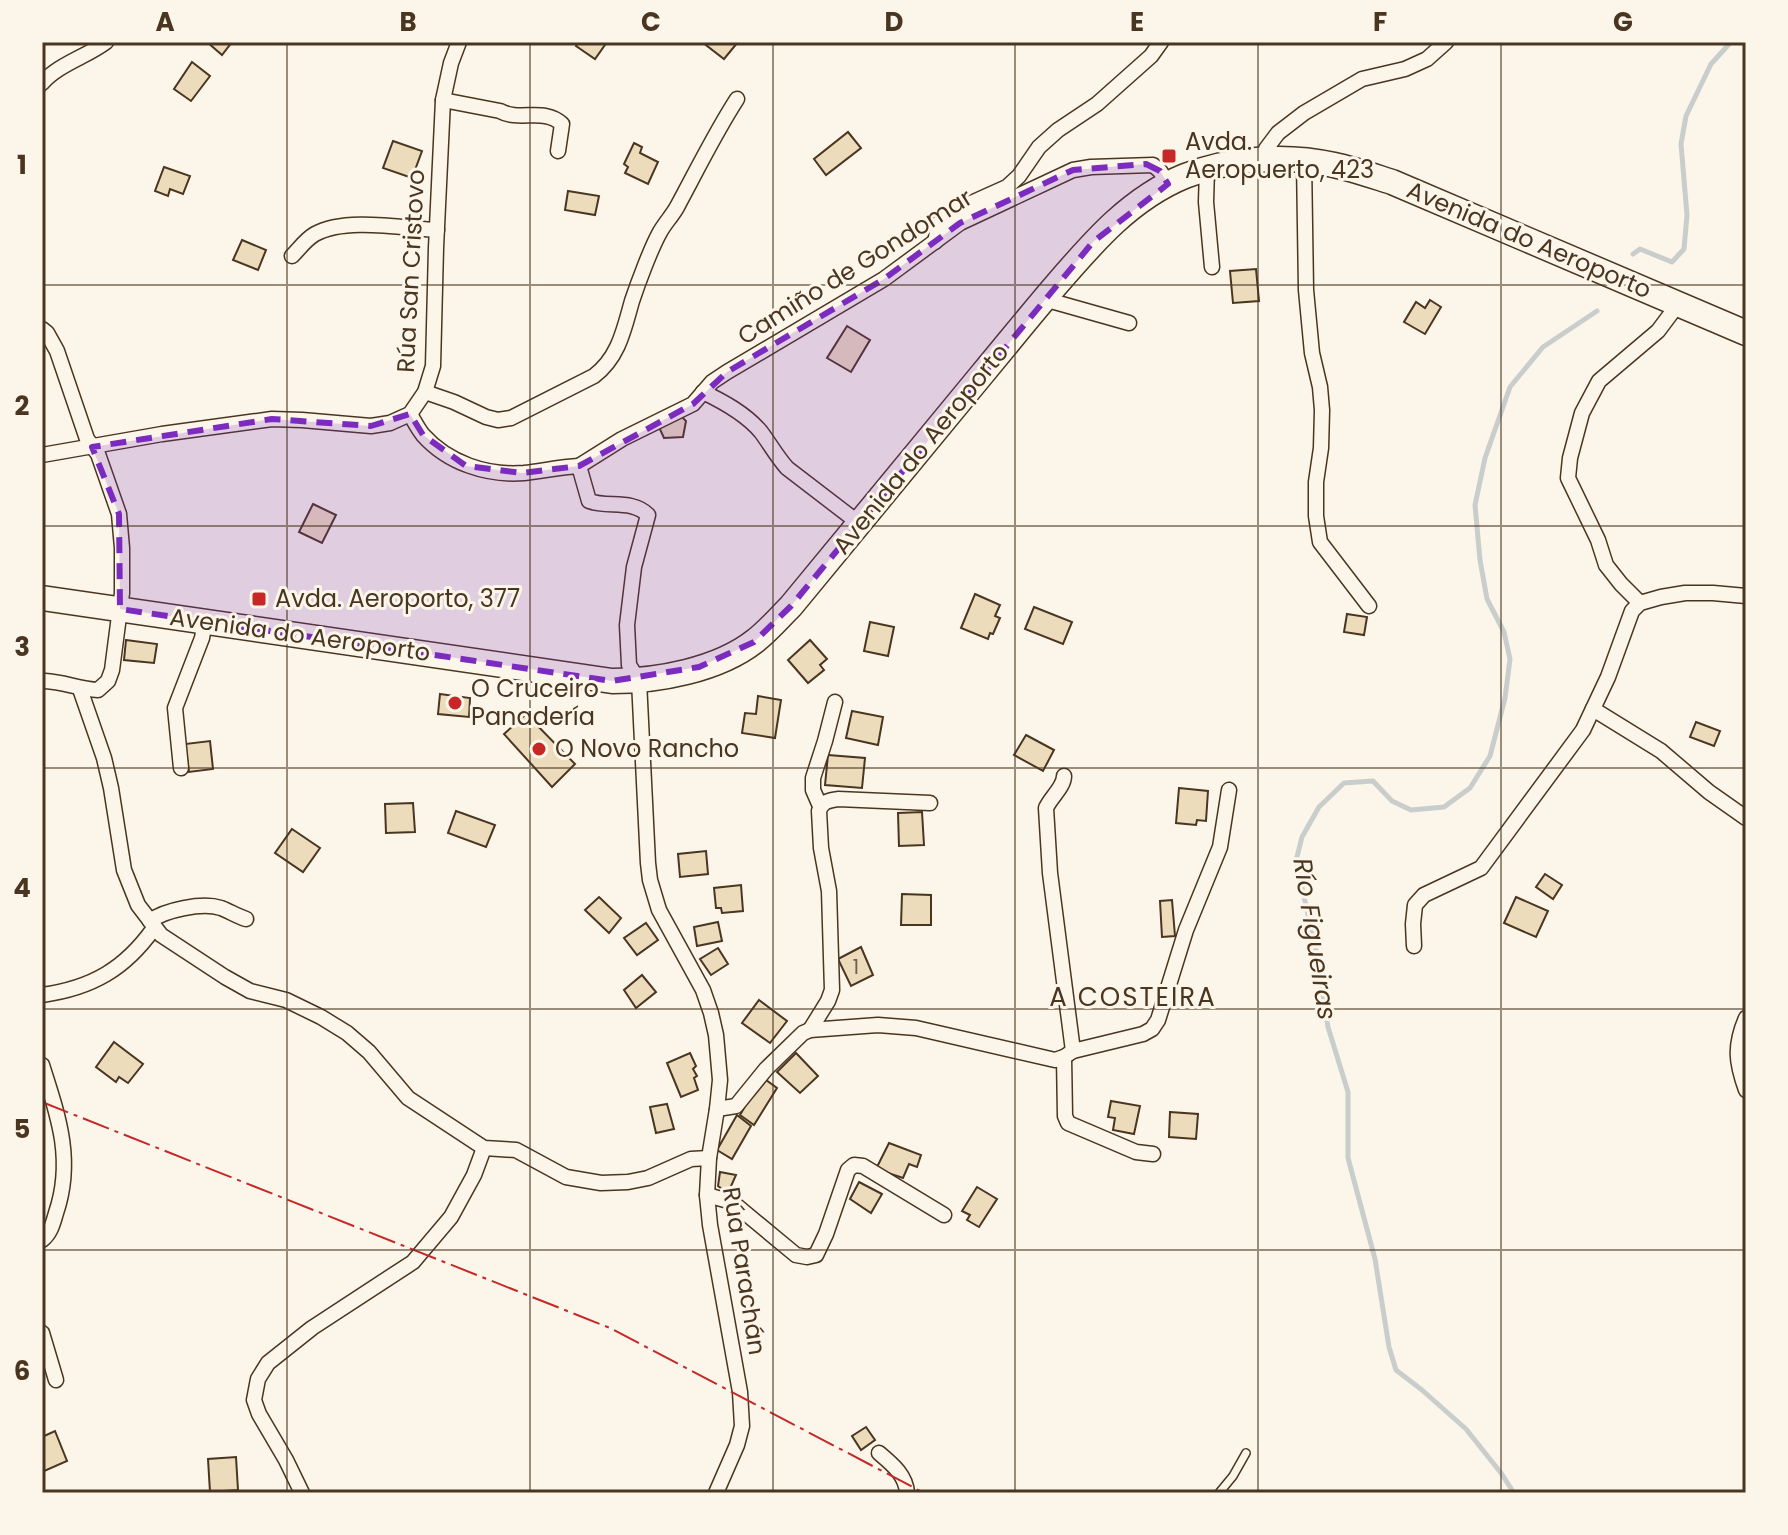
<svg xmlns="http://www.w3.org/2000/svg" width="1788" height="1535" font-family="Poppins,sans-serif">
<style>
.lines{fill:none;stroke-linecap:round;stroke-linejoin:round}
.stream{stroke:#c9cecd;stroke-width:5}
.building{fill:#ecdcbc;stroke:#4a3520;stroke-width:2}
.lane-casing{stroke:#4a3520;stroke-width:10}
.street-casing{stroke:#4a3520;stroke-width:17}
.primary-casing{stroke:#4a3520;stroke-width:27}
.lane{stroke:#fbf6e9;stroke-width:7}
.street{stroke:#fbf6e9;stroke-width:14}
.primary{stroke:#fbf6e9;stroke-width:24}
.power{stroke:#c62828;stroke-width:2;stroke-dasharray:28 6 4 6;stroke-linecap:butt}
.marked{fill:#7b2cbf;fill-opacity:0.2;stroke:#7b2cbf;stroke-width:6;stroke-dasharray:16 10;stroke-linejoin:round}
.grid{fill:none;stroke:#4a3520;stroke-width:2;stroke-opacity:0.55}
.poi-dot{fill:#c62828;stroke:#fbf6e9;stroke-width:3}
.labels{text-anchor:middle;stroke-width:6;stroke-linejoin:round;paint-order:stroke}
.number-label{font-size:20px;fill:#725f47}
.poi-label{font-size:24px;fill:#4a3520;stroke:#fbf6e9;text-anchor:start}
.street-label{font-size:24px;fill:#4a3520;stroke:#fbf6e9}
.water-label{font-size:26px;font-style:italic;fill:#4a3520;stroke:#fbf6e9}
.neighbourhood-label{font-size:26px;letter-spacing:2px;fill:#4a3520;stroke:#fbf6e9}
.neatline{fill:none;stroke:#4a3520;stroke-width:3}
.grid-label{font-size:26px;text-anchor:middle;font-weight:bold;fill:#4a3520}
</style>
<rect width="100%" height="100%" fill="#fbf6e9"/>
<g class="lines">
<g class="stream">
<polyline points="1633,254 1640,249 1672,262 1684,249 1687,215 1681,144 1686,116 1711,64 1731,42"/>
<polyline points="1514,1493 1501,1473 1466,1429 1422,1390 1396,1370 1389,1347 1375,1259 1348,1158 1348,1092 1328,1027 1317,955 1296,861 1302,837 1319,807 1344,783 1373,781 1392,801 1411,810 1444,807 1470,788 1490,756 1505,698 1510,659 1504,632 1487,599 1480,560 1475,505 1485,458 1510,387 1543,347 1597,311"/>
</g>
</g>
<g class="building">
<polygon points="207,42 232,42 222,55"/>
<polygon points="577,42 607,42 595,59 576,46 578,43"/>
<polygon points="702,42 738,42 724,59"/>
<polygon points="192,62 210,76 191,101 174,89"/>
<polygon points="848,132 861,148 826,175 814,159"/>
<polygon points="393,141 422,151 412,178 383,168"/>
<polygon points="634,143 642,147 640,153 658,162 648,184 625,173 628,167 624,164"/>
<polygon points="164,167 190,176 183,194 170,189 168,196 155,191"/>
<polygon points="568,191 599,196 595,215 565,210"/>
<polygon points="242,240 266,250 258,270 233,260"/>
<polygon points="1256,269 1259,301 1233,303 1230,271"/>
<polygon points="1430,300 1441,307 1425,334 1404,322 1416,302 1425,308"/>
<polygon points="847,326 870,340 851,372 827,358"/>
<polygon points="679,414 686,421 683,437 664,438 658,425"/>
<polygon points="313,504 336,515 322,543 299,532"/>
<polygon points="975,594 1000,605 995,616 1000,618 993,634 990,633 988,639 961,628"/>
<polygon points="1034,607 1072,622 1063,644 1025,629"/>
<polygon points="1347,614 1367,617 1364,635 1344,632"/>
<polygon points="870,622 894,627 888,656 864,651"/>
<polygon points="126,640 157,644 154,663 124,660"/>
<polygon points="810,640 827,659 820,665 824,670 808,683 788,660"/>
<polygon points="440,694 470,698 469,717 438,714"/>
<polygon points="758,696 781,700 775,738 742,733 745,713 756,714"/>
<polygon points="852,711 883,717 878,745 846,738"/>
<polygon points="526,714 575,764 552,787 504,734"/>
<polygon points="1696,722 1720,731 1714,746 1690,737"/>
<polygon points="1026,735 1054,750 1043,771 1014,755"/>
<polygon points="210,741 213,769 189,772 185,744"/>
<polygon points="828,755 865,758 862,788 825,785"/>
<polygon points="1179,788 1208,791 1206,821 1197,820 1196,825 1176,823"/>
<polygon points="413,803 415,832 386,833 385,804"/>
<polygon points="456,811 495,825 486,847 448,833"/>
<polygon points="922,812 924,845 899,846 898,813"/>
<polygon points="292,829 320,848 303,872 275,853"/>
<polygon points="706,851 708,874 680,877 678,854"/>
<polygon points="1545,874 1562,885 1553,899 1536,887"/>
<polygon points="741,885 743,911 722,913 721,908 716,908 714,888"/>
<polygon points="902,894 931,895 931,925 901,925"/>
<polygon points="599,897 621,918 609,933 585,910"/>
<polygon points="1516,897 1548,911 1536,937 1504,923"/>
<polygon points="1172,900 1175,936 1162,937 1160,901"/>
<polygon points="718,922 722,941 697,946 694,927"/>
<polygon points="646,923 658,940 637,955 624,938"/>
<polygon points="861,947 873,975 851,986 838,959"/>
<polygon points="718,948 728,964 711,975 700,959"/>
<polygon points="642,975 656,992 636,1008 624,990"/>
<polygon points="759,1000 787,1021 770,1043 742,1023"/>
<polygon points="114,1042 143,1064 128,1083 119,1077 116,1082 96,1067"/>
<polygon points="690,1053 696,1066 693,1069 697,1076 694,1078 698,1090 681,1097 667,1063"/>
<polygon points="796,1053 818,1076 800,1093 777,1072"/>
<polygon points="762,1077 777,1088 754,1125 740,1115"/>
<polygon points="1111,1101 1140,1106 1134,1134 1113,1130 1115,1118 1108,1117"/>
<polygon points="667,1104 674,1129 656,1133 650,1107"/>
<polygon points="1170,1112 1198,1114 1196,1139 1169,1137"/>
<polygon points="737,1115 751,1126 732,1159 717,1150"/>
<polygon points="889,1143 921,1155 917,1167 909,1164 903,1178 876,1169"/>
<polygon points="720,1172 736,1175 728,1193 718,1186"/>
<polygon points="859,1182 882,1194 871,1213 850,1199"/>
<polygon points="977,1187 997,1199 979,1227 967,1220 970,1215 962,1211"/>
<polygon points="866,1427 875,1440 861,1450 852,1436"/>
<polygon points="55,1431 67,1461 42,1472 42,1437"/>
<polygon points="236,1457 238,1490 210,1492 208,1459"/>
</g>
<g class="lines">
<defs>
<polyline id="lane" points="1219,1493 1233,1476 1246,1453"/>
<g id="street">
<path d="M42 83C59 64 86 57 106 42"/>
<path d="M443 100 500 111C520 122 544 107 562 124L558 151"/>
<polyline points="1266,160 1266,149 1278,133 1304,113 1362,79 1405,69 1427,59 1446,42"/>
<polyline points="1304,161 1306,290 1312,353 1320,387 1322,410 1321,448 1316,482 1316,516 1320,542 1369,606"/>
<polyline points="1207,169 1206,202 1212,267"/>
<polyline points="935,242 939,223 958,209 1007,187 1019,176 1039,147 1058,130 1097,104 1151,56 1161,42"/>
<path d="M292 256C299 249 306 239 315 234 345 217 402 228 437 230"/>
<polyline points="1044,299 1129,323"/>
<path d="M42 329 47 333 57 351 87 439 98 454 119 514 122 548V593L112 670 108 681 98 690C79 689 64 682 45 681"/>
<path d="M425 392 454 402 486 417 498 420 511 418 594 376C619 357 624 329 632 301 638 283 651 248 660 232 665 223 672 216 677 207 697 170 715 133 737 99"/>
<path d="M703 392C724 402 746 414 761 432 770 444 777 457 787 468L860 524"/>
<path d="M410 414C414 421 418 429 423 435 448 463 487 476 524 473 542 471 560 467 579 466L589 501C608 508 632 499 648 515L634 567 627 625 629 665 639 681 648 863 650 880 659 910 703 990 711 1013 716 1035 720 1080 717 1109 709 1158 707 1195 710 1225 740 1392 742 1426 737 1445 716 1493"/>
<polyline points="42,455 162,434 272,419 302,420 371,426 390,423 410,414 425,392 433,366 436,248 443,100 451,63 459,42"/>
<polyline points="579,466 622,439 693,404 712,382 727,372 884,279 960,223 1073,170 1091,167 1153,165 1160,171 1168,184"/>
<polyline points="1640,603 1621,584 1606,565 1598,540 1568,478 1570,458 1582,413 1599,381 1658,331 1679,303"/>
<polyline points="80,689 104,758 111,788 124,870 138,905 161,935 225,977 250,991 286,1000 321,1017 347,1033 369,1052 408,1098 484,1148 516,1150 566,1177 601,1183 628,1182 648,1178 691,1159 709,1158"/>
<polyline points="1593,709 1661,751 1709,792 1746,818"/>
<polyline points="181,768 175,708 202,638 205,621"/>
<path d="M1064 776C1064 787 1051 797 1046 808L1050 873 1073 1051"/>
<polyline points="820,806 813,790 813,778 825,741 835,702"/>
<path d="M150 921C165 910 202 902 221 908 229 911 237 916 246 919"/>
<polyline points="1414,946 1413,924 1415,905 1424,895 1481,868 1583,730 1608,677 1632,611 1640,603 1661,597 1685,593 1713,593 1746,596"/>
<path d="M42 995C92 988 125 969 154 928"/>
<path d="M1746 1018C1734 1046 1736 1062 1746 1090"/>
<path d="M810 1030 828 1001 832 990 829 891 821 848 819 811C822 801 829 801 838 799L930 803"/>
<polyline points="1064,1057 1065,1116 1068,1123 1136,1152 1153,1154"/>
<path d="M42 1065C58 1115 74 1160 56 1213 53 1223 51 1233 42 1240"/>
<polyline points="717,1109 736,1106 766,1069 803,1033 810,1030 878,1025 916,1028 1055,1060 1064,1057 1073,1051 1143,1034 1152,1029 1158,1020 1186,930 1220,847 1229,790"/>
<polyline points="707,1195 732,1202 796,1255 807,1257 816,1255 826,1234 848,1170 854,1165 863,1166 944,1215"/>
<polyline points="42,1333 56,1380"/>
<path d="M879 1453C892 1464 906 1475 907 1493"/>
<polyline points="302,1493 286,1460 259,1414 254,1400 258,1379 268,1363 312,1328 413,1262 451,1217 474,1175 484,1148"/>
</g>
<path id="primary" d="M42 598 612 681C658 681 718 670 755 641 768 631 779 618 791 606 855 529 919 451 983 373 1008 343 1032 313 1057 284 1094 241 1131 198 1185 176 1231 158 1286 154 1334 165 1353 169 1373 176 1392 182L1746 333"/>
</defs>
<use href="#lane" class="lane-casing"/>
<use href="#street" class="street-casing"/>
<use href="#primary" class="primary-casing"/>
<use href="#lane" class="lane"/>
<use href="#street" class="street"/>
<use href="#primary" class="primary"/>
<polyline class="power" points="42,1102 610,1328 924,1493"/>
</g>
<path class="marked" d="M1146 164 1160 171 1168 184 1093 242 791 606 754 642 699 667 612 681 120 609 119 514 92 447 272 419 371 426 410 414 423 435 466 466 522 473 579 466 693 404 727 372 884 279 960 223 1073 170Z"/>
<path class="grid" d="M287 42V1493M530 42V1493M773 42V1493M1015 42V1493M1258 42V1493M1501 42V1493M42 285H1746M42 526H1746M42 768H1746M42 1009H1746M42 1250H1746"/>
<g class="poi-dot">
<rect x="1161" y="148" width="16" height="16" rx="4"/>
<rect x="251" y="591" width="16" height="16" rx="4"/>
<circle cx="455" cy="703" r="8"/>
<circle cx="539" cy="749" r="8"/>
</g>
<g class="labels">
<g class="number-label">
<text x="856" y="974">1</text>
</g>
<g class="poi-label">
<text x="1185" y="150">Avda.<tspan x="1185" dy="28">Aeropuerto, 423</tspan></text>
<text x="275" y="607">Avda. Aeroporto, 377</text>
<text x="471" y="697">O Cruceiro<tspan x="471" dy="28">Panadería</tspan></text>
<text x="555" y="757">O Novo Rancho</text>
</g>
<g class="street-label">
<text transform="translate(1529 240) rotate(23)" y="8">Avenida do Aeroporto</text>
<text transform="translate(855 267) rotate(-32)" y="8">Camiño de Gondomar</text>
<text transform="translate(411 271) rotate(-87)" y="8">Rúa San Cristovo</text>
<text transform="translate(921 449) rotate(-51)" y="8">Avenida do Aeroporto</text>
<text transform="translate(300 635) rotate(8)" y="8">Avenida do Aeroporto</text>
<text transform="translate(744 1271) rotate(81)" y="8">Rúa Parachán</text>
</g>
<g class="water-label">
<text transform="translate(1315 939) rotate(81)" y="9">Río Figueiras</text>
</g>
<g class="neighbourhood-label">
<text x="1133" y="1006">A COSTEIRA</text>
</g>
</g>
<rect width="1788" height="1535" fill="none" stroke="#fbf6e9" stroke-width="88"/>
<rect x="44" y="44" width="1700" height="1447" class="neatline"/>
<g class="grid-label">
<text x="165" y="31">A</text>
<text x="408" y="31">B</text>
<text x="651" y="31">C</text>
<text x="894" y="31">D</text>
<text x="1137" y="31">E</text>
<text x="1380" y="31">F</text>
<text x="1623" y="31">G</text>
<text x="22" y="174">1</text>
<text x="22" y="415">2</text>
<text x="22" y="656">3</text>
<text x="22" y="897">4</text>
<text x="22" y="1138">5</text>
<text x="22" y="1380">6</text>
</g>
</svg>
